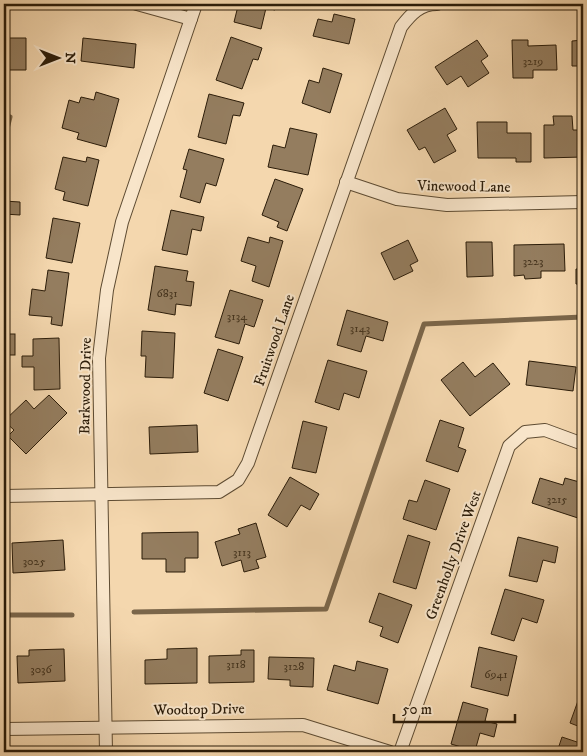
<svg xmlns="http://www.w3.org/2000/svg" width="587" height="756" font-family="'IM FELL DW Pica',serif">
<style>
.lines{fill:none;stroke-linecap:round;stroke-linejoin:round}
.stream{stroke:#7b664a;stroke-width:5}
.building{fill:#947d5f;stroke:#2b1c09}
.street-casing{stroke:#5d4b32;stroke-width:14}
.street{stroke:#f8e5ca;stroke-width:12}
.labels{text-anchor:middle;stroke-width:4;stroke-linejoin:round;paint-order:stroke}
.number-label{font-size:12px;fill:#45341e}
.street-label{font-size:15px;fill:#2b1c09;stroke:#f8e5ca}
</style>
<rect width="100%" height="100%" fill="#f4d7ae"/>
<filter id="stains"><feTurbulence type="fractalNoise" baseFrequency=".004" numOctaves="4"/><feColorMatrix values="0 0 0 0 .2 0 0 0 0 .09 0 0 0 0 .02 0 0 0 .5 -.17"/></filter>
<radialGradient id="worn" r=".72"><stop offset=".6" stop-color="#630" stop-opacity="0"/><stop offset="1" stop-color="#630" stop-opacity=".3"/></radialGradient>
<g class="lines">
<g class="stream">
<polyline points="4,141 10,117"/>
<polyline points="134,612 326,609 424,324 583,317"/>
<polyline points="4,615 72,615"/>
</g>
</g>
<g class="building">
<polygon points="244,4 276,4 275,10 266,8 261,29 234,22 238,6 243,8"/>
<polygon points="334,14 355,19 349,44 313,36 318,19 332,22"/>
<polygon points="231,37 262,48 258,60 253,59 242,89 216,80"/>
<polygon points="4,38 26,38 26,70 8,70 8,63 4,63"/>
<polygon points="83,38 136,44 134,68 81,61"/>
<polygon points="477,40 488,56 481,61 489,73 468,87 461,76 447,85 435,67"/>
<polygon points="512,40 528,40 528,46 556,45 557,70 533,70 533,78 513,78"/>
<polygon points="583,40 583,66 572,66 572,41"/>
<polygon points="323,68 342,74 330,113 302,103 309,80 319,83"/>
<polygon points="96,92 119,99 106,147 77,139 79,133 62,128 69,100 79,103 81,97 94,100"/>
<polygon points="209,94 244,103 240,116 233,115 226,144 198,137"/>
<polygon points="445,108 457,129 447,135 456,151 434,163 425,147 419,150 407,130"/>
<polygon points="553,116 572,116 573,130 583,130 583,157 544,158 544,125 554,125"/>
<polygon points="477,122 507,122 507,133 531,133 531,162 516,162 516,158 478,158"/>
<polygon points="290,128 317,134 308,175 268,167 273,145 285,148"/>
<polygon points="189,149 224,159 216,186 206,183 200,203 180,197 187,170 183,169"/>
<polygon points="63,157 86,162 87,157 99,160 88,206 63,200 65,192 55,189"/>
<polygon points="275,179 303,189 287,231 277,227 279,222 262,215"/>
<polygon points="4,201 20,202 20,215 4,214"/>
<polygon points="171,210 204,217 201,231 192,229 187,255 162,250"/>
<polygon points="53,218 80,223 72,263 46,258"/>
<polygon points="248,237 269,243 270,237 283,241 269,287 252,281 256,266 241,261"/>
<polygon points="408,240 418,261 410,265 413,271 394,280 381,253"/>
<polygon points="579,241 583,241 583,284 576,284 576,269 579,269"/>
<polygon points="466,242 492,242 493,276 467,277"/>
<polygon points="564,244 565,271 541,271 541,278 525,279 524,275 514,276 514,245"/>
<polygon points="155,266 188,271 186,281 194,282 191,306 176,304 175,315 148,310"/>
<polygon points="48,270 69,273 62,326 51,324 52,317 29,315 32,289 45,291"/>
<polygon points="230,290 263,300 254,327 245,324 239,344 215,337"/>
<polygon points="347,310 388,322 383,341 366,336 361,352 337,345"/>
<polygon points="142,331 175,333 173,378 145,377 146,356 141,356"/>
<rect x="4" y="334" width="11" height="21"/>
<polygon points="59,338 60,389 34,390 34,367 22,367 22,356 33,356 33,339"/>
<polygon points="218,349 243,357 228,401 204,393"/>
<polygon points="328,360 367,371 359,398 344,393 339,410 315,402"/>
<polygon points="529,361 576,367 573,391 526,385"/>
<polygon points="463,362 475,377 493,363 510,384 470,416 441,380"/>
<polygon points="49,395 67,413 26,454 8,436 14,430 4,421 26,400 34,409"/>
<polygon points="440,420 464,428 458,447 466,450 458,472 426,461"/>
<polygon points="303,421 327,427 316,473 292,468"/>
<polygon points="197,425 198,452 150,454 149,427"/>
<polygon points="290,477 319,494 310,510 301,505 287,527 268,515"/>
<polygon points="540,478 563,485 565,478 583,483 583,511 581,519 532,503"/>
<polygon points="425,480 450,489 436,530 403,519 409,500 417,502"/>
<polygon points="256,523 266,557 256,560 259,568 244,572 241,560 222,566 215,542 240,534 238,529"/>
<polygon points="198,532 198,558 185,558 185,572 166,572 166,559 142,559 142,533"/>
<polygon points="408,535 430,542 416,589 393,582"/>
<polygon points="518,537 558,547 555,563 543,560 537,582 509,576"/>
<polygon points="63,540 65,570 13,573 12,543"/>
<polygon points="505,589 544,600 537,623 522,618 514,641 491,634"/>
<polygon points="379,593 412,605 398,643 380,636 383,627 369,622"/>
<polygon points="479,647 517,656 508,696 471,687"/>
<polygon points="197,648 197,683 145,684 145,660 167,659 167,649"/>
<polygon points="64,649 65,681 18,683 17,656 29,656 29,650"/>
<polygon points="241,650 254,650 254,682 209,683 209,656 241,655"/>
<polygon points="269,657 314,658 313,687 290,686 290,680 268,679"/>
<polygon points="357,661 388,669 378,704 327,690 334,665 355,671"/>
<polygon points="583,687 583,728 570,723"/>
<polygon points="463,702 488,709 485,721 497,724 494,737 480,733 475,751 451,744"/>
<polygon points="562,737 583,744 583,752 557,752"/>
</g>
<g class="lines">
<defs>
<g id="street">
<polyline points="137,4 191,19"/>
<polyline points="346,182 397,199 447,205 583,202"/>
<path d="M4 496 219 492 238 480 248 463 401 27C411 14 420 4 437 4"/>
<polyline points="4,729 303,725 390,752"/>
<polyline points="106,752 99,358 107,290 122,222 196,4"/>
<polyline points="400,752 509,446 525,432 545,430 583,444"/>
</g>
</defs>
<use href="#street" class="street-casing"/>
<use href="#street" class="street"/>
</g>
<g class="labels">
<g class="number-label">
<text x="533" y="65">3219</text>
<text x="533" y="265">3223</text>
<text x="167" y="297">6831</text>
<text x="237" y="320">3134</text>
<text x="360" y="332">3143</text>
<text x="557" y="503">3215</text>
<text x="242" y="556">3113</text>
<text x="34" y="565">3025</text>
<text x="236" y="668">3118</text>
<text x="294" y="670">3128</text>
<text x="41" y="673">3036</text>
<text x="496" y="678">6941</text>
</g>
<g class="street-label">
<text transform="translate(464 186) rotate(1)" y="5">Vinewood Lane</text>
<text transform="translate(274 340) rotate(-71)" y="5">Fruitwood Lane</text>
<text transform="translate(85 386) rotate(-89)" y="5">Barkwood Drive</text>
<text transform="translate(453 555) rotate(-70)" y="5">Greenholly Drive West</text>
<text transform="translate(199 709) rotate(-1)" y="5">Woodtop Drive</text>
</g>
</g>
<rect width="587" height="756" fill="none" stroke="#f4d7ae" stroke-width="20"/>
<rect x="5" y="5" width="577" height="746" fill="none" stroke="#2b1c09" stroke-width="2.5"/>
<rect x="10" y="10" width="567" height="736" fill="none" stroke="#2b1c09"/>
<g transform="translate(58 58) rotate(90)" stroke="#f8e5ca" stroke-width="4" paint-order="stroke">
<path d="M0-4L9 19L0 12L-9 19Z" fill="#2b1c09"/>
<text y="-8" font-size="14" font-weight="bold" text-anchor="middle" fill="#2b1c09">N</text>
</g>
<path d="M394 714v8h121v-8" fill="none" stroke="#2b1c09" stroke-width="2.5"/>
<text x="402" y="714" font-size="15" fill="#2b1c09" stroke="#f8e5ca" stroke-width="4" paint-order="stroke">50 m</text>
<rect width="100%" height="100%" filter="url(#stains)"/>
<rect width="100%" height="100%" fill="url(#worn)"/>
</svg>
